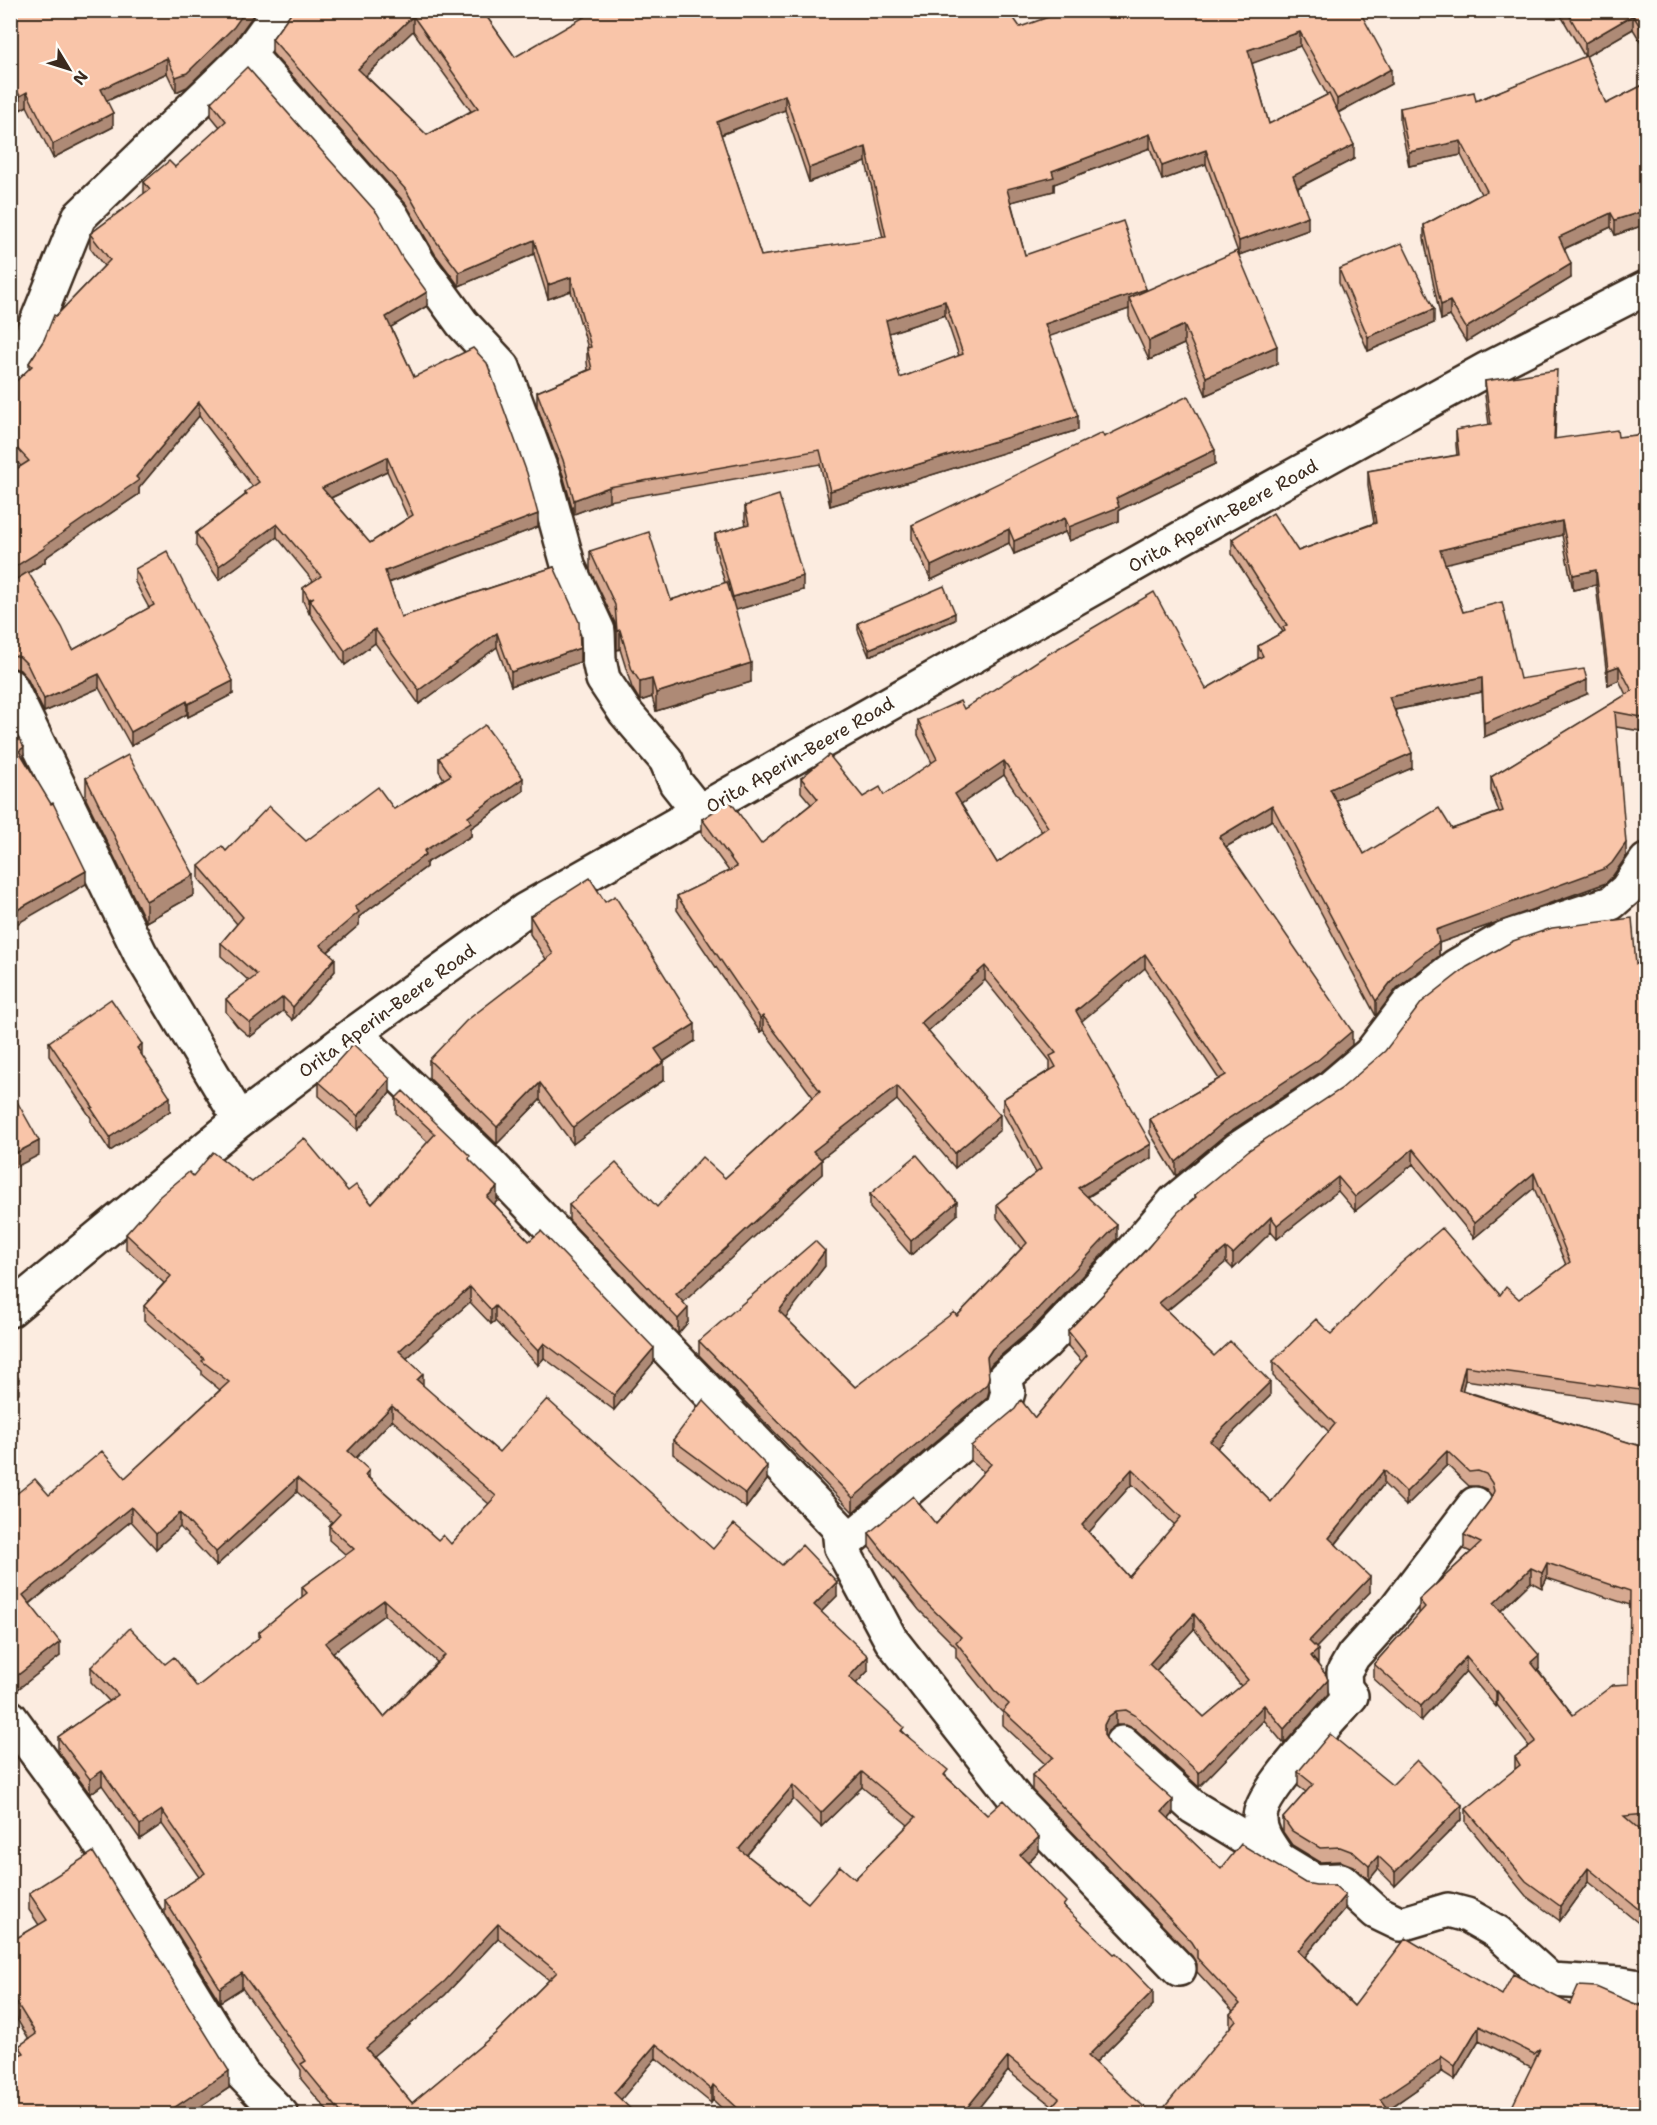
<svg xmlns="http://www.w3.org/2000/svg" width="1657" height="2125" font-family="'Shantell Sans',sans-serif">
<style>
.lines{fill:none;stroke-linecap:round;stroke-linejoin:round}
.minor-casing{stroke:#3b2a1e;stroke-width:38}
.secondary-casing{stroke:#3b2a1e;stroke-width:38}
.minor{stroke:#fdfcf7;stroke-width:33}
.secondary{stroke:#fdfcf7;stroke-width:33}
.wall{fill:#d6a991;stroke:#3b2a1e;stroke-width:1.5;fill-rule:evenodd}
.shaded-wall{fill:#ae8a76;stroke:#3b2a1e;stroke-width:1.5}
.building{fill:#f9c5a9;stroke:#3b2a1e;stroke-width:1.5;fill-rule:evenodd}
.labels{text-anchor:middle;stroke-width:6;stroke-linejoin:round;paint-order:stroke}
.street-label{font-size:18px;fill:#3b2a1e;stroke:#fdfcf7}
</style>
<rect width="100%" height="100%" fill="#fcece0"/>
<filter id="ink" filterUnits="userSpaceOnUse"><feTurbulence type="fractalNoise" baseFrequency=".0167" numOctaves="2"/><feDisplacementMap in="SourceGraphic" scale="12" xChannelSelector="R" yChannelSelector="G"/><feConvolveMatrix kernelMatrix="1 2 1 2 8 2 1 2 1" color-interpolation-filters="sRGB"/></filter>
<g filter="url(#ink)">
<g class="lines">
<defs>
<g id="minor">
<polyline points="248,54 392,216 419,264 462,323 503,367 545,481 569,568 598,631 599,660 603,679 625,712 666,760 676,783 699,812"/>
<polyline points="10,372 28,344 79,217 248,54 280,10"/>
<polyline points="10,686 140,953 240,1120"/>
<polyline points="355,1033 483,1157 839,1528 841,1547 891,1640 1018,1802 1179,1969"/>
<polyline points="841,1547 1003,1409 1008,1392 1005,1377 1045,1343 1132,1251 1174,1202 1238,1149 1329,1089 1370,1054 1409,1003 1456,966 1505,938 1611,903 1626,890 1646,861"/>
<polyline points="10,1717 84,1818 242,2074 281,2114"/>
<polyline points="1122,1743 1193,1807 1315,1881 1341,1880 1376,1912 1401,1924 1448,1910 1467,1915 1497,1932 1550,1980 1621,1984 1646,1988"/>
<path d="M1278 1858C1270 1846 1259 1833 1260 1817 1261 1791 1332 1719 1351 1696L1345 1688 1344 1672 1353 1656 1396 1608 1475 1504"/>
</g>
<polyline id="secondary" points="10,1310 240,1120 355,1033 525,910 1185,536 1487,369 1646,288"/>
</defs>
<use href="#minor" class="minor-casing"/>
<use href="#secondary" class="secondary-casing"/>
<use href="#minor" class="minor"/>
<use href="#secondary" class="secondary"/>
</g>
<g class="wall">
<polygon points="10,10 257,10 234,42 187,87 176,92 167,73 107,101 113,127 53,158 27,106 20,110 10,93"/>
<path d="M293 10H482L515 57 1020 27 1361 14 1391 84 1338 113 1354 159 1298 188 1308 230 1239 255 1206 164 1162 180 1150 148 1054 184V191L1011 202 1025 255 1146 290 1277 364 1206 395 1184 344 1149 360 1129 317V309L1049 336 1078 430 830 506 820 464 609 501 574 514 563 475 537 406V392L588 370 587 362V348H588L571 291 548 299 534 254 459 286 435 254 406 204 272 53V39ZM413 31 471 111 427 135 366 76ZM1300 46 1327 95 1269 124 1252 63ZM785 110 809 182 866 162 883 238 761 256 721 135ZM945 315 959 356 900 378 889 333Z"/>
<polygon points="1560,10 1647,10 1647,52 1633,29 1586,56 1606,104 1647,83 1647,224 1615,235 1611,227 1564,249 1571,278 1466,342 1450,316 1441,320 1424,239 1424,225 1481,194 1461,155 1409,166 1400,122 1400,108 1476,101 1585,57 1560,14"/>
<path d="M211 102 427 306 391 327 414 377 538 527 389 583 401 617 554 567 580 662 511 686 497 647 419 704 375 643 345 665 310 614V612L309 613 303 601V588L313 581 277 537 219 580 196 546V533L245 495V492L253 487 199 416 139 488V494L45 558V562L28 573 73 650 149 608 135 582V569L233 694 188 717 187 714 131 746 99 688 44 712 27 678 20 670 11 667 10 473 21 466 10 455V387L29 369V363L44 340 56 316 104 266 90 248V234L144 194V182L175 167 220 127 211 116ZM387 471 408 518 370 543 331 498Z"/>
<polygon points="1339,269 1434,323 1368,351 1339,283"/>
<path d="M1485 381 1557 385 1555 439 1618 437 1647 434V732L1616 727 1626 857 1612 877 1606 883 1439 943V956L1397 988 1376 1016 1272 820 1226 847 1352 1045 1318 1074 1226 1134 1176 1176 1150 1133V1119L1219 1079 1145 968 1081 1021 1151 1158 1088 1197 1117 1239 1032 1329 992 1363 988 1370 989 1391 987 1398 853 1512 699 1355V1341L825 1266 785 1317 855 1387 957 1316 1021 1249 997 1218V1204L1036 1173 1003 1113V1099L1050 1070V1061L985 980 928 1031 1000 1130 955 1168 897 1100 821 1159 822 1174 683 1302 688 1322 678 1334 569 1220V1205L657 1207 725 1178 813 1097 763 1030 760 1032 677 910V896L729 871 702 834V819L761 844 811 804 801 792V778L863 797 884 795 932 763 918 735V720L964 709 1206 689 1258 659V646L1283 632 1232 554V539L1298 551 1374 523 1368 486V471L1457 455 1456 445V430L1489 425 1485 395ZM1562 535 1573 590 1596 585 1608 685 1619 680 1626 695 1491 777V791L1499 812 1452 829 1364 854 1336 800 1412 768 1395 710 1482 692 1484 737 1587 694 1520 679 1463 612 1445 563ZM1004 775 1042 832 997 863 961 804Z"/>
<polygon points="1104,437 1215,464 1119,510 1119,521 1069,541 1065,532 1014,554 1009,543 931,580 912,539 912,525"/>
<polygon points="745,506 803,590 735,610 751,682 656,711 652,697 640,701 632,688 620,649 617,650 615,623 590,570 590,551 671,600 725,583 715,548 715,534 746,525 745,520"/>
<polygon points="955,620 869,656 858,630 858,623"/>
<polygon points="439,758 523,791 471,828 471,836 426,863 426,867 359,917 359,925 328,952 335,971 293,1020 283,1011 250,1037 237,1026 226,1012 226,999 249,981 221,956 221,943 237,924 199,879 199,866 226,851 306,841 394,809 444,779 439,771"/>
<polygon points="86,778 194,895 146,922 86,799"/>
<polygon points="530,916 695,1041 663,1062 664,1080 617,1111 573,1144 540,1100 497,1144 429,1078 429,1060 546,959 530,934"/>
<path d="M1647 948V1406L1465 1380 1462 1390 1647 1448V1531L1643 1541 1647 1542V1828L1639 1829 1647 1836V1930L1588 1882 1560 1921 1526 1896 1466 1823V1809L1515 1770V1757L1529 1746 1497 1705 1496 1707 1466 1671 1421 1721 1374 1679V1664L1419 1614V1600L1471 1552 1464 1549V1535L1490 1500 1492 1496 1486 1489 1478 1486H1469L1447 1465 1406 1506 1384 1484 1336 1544 1370 1592 1316 1648 1317 1664 1328 1694 1284 1744 1264 1720 1199 1787 1135 1729 1126 1725H1116L1108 1731 1105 1736 1109 1743 1173 1814 1169 1819 1221 1869 1345 1909 1305 1957 1354 2006 1502 1995 1570 2004 1640 2006 1647 2115 1531 2067 1479 2040 1455 2080 1441 2071 1439 2074 1389 2109 1230 2028V2014L1233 2011 1197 1972V1964L1192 1956 1032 1790V1775L1045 1764 1003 1725V1713L994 1704 956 1657V1647L919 1610 869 1547V1533L936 1524 984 1472 971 1461V1446L1035 1418 1082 1362 1068 1346V1331L1195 1198V1195L1636 964H1644ZM1413 1164 1474 1238 1534 1188 1566 1265 1519 1299 1500 1295 1331 1334 1273 1361V1376L1329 1432 1271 1502 1217 1448 1270 1396 1214 1356 1167 1311 1226 1262 1233 1269 1271 1232 1277 1239 1338 1191 1355 1211ZM1132 1484 1175 1525 1129 1577 1089 1532ZM1547 1578 1630 1605 1629 1684 1573 1715 1538 1670 1539 1669 1501 1611 1531 1582 1542 1588ZM1194 1629 1241 1686 1204 1717 1156 1671Z"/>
<polygon points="49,1042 142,1056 170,1111 110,1151 91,1122 91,1118 49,1056"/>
<polygon points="319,1082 390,1093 358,1130 319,1096"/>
<path d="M396 1098 470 1160 497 1201 494 1204 529 1241 654 1362 614 1410 544 1358 538 1365 495 1321 491 1324 470 1302 407 1358 423 1386 499 1452 713 1549 782 1565 837 1596 821 1612 868 1671 856 1683 948 1778 987 1815 1039 1851 1028 1863 1066 1909 1153 2005 1052 2106 1008 2071 973 2115H729L713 2100 711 2103 656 2058 620 2100 637 2115H331L301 2079V2070L242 1988 220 2002 165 1914V1900L199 1877 162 1824 140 1839 102 1785 90 1794 58 1751V1737L109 1701 91 1682V1667L165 1664 197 1687 259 1638V1632L302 1597V1587L346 1555 329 1540V1526L332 1522 297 1492 216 1566 180 1527 156 1549 131 1521 30 1604 60 1656 18 1689 10 1680V1499L49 1495 125 1478 220 1390 202 1375V1371L144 1320V1306L164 1283 126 1249V1234L193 1176 348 1191 372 1204 428 1142 396 1113ZM392 1420 489 1504 451 1544 438 1540 369 1478 356 1458ZM384 1615 437 1662 384 1717 333 1652ZM862 1787 908 1825 855 1879 808 1903 747 1855 793 1799 821 1827ZM498 1938 549 1980 495 2034 412 2103 373 2056 445 1995Z"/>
<polygon points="870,1194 957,1215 911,1255 870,1208"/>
<polygon points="673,1440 767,1480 746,1508 673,1454"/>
<polygon points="1298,1772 1392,1785 1462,1819 1395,1886 1378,1869 1369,1880 1353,1866 1340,1861 1320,1862 1292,1845 1283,1832 1283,1818 1306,1792 1298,1786"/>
<polygon points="29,1893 229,2088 188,2115 10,2115 19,2055 19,2046 29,2039 10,2008 10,1942 39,1925 29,1910"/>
</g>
<g class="shaded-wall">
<polygon points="246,10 257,10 234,42 187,87 176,92 176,77"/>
<polygon points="1355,10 1372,10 1355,17"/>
<polygon points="1633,15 1633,29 1585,57 1585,43"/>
<polygon points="413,16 413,31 358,83 358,69"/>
<polygon points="1300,32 1300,46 1248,65 1248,50"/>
<polygon points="167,58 167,73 101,103 101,89"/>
<polygon points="1391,69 1391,84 1337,113 1337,99"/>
<polygon points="27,92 27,106 20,110 20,96"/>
<polygon points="785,95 785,110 717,136 717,122"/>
<polygon points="113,113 113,127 53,158 53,144"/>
<polygon points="1150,134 1150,148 1054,184 1054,191 1007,203 1007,189 1052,171"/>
<polygon points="1461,141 1461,155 1409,166 1409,152"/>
<polygon points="1354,145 1354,159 1293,190 1293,176"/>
<polygon points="866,147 866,162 809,182 809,168"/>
<polygon points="1206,150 1206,164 1162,180 1162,166"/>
<polygon points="1647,210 1647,224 1615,235 1615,220"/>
<polygon points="1611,213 1611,227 1559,251 1559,237"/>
<polygon points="1308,216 1308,230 1239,255 1239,241"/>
<polygon points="534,240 534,254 459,286 459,272"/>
<polygon points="1571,264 1571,278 1466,342 1466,328"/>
<polygon points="571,277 571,291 548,299 548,285"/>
<polygon points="1146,289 1146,303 1129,298 1129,309 1045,338 1045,324"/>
<polygon points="427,292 427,306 386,330 386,317"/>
<polygon points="945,301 945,315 886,334 886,320"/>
<polygon points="1450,301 1450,316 1441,320 1441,305"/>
<polygon points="1434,309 1434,323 1368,351 1368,337"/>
<polygon points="1184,325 1184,344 1149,360 1149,341"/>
<polygon points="1277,346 1277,364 1206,395 1206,377"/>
<polygon points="199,402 199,416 139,488 139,494 45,558 45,562 10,584 10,570 136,477"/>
<polygon points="1078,416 1078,430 830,506 830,491"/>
<polygon points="1215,450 1215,464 1119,510 1119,521 1069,541 1069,527 1116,498"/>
<polygon points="387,457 387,471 322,502 322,488"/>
<polygon points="609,487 609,501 574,514 574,500"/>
<polygon points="538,514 538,527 385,584 385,571"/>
<polygon points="1065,518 1065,532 1014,554 1014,541"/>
<polygon points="1562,521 1562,535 1440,565 1440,550"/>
<polygon points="277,524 277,537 219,580 219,566"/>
<polygon points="1009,529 1009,543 931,580 931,566"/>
<polygon points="1596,570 1596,585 1573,590 1573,575"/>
<polygon points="803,576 803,590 733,611 733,597"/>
<polygon points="314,597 310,600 310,612 309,613 309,599"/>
<polygon points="955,613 955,620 869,656 869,649"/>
<polygon points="375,629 375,643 345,665 345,651"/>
<polygon points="620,630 620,649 617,650 617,631"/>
<polygon points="497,633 497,647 419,704 419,690"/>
<polygon points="580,648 580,662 511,686 511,672"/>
<polygon points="751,663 751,682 656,711 656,693"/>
<polygon points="1619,666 1619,680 1608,685 1608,670"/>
<polygon points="99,674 99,688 44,712 44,699"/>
<polygon points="1482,678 1482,692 1389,711 1389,697"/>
<polygon points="652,679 652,697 640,701 640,682"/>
<polygon points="1587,680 1587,694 1484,737 1484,723"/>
<polygon points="233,681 233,694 188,717 188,704"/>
<polygon points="187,701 187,714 131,746 131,732"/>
<polygon points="24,747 24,761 19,751"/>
<polygon points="1412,753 1412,768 1330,803 1330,789"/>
<polygon points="1004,761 1004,775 955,808 955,794"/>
<polygon points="523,778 523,791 471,828 471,836 426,863 426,867 359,917 359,925 320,958 320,945 355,907 424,851 468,817"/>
<polygon points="1272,805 1272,820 1219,851 1219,837"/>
<polygon points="1626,843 1626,857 1612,877 1606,883 1439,943 1439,956 1397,988 1376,1016 1376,1001 1397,974 1436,930"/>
<polygon points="86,871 86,884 10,928 10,914"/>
<polygon points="194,875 194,895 146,922 146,901"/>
<polygon points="1145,954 1145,968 1076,1026 1076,1011"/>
<polygon points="335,958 335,971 293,1020 293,1007"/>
<polygon points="985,966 985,980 921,1037 921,1023"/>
<polygon points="283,997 283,1011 250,1037 250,1023"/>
<polygon points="763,1016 763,1030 760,1032 760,1018"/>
<polygon points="695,1024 695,1041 655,1067 655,1049"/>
<polygon points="1352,1031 1352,1045 1318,1074 1226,1134 1176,1176 1176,1162 1226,1120"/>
<polygon points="142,1044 142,1058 137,1048"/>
<polygon points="664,1062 664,1080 617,1111 573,1144 573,1127 617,1093"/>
<polygon points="390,1079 390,1093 358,1130 358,1116"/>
<polygon points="540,1083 540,1100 497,1144 497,1127"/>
<polygon points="897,1086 897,1100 813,1165 813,1151"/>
<polygon points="170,1097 170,1111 110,1151 110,1137"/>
<polygon points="1000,1115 1000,1130 955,1168 955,1153"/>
<polygon points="39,1141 39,1155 10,1170 10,1156"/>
<polygon points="1151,1144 1151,1158 1078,1202 1078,1188"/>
<polygon points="1413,1149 1413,1164 1355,1211 1355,1197"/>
<polygon points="822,1160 822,1174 676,1309 676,1294"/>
<polygon points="1534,1173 1534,1188 1474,1238 1474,1223"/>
<polygon points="1338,1177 1338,1191 1277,1239 1277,1225"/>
<polygon points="497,1187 497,1201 487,1212 487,1197"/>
<polygon points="957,1202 957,1215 911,1255 911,1241"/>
<polygon points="1271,1217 1271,1232 1233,1269 1233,1254"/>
<polygon points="1117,1225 1117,1239 1032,1329 992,1363 987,1371 987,1357 992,1349"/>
<polygon points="1226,1248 1226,1262 1159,1317 1159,1303"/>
<polygon points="825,1251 825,1266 779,1326 779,1311"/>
<polygon points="470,1287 470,1302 399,1365 399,1351"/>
<polygon points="495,1306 495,1321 491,1324 491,1310"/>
<polygon points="688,1308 688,1322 678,1334 678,1319"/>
<polygon points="544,1343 544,1358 538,1365 538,1351"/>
<polygon points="654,1348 654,1362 614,1410 614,1395"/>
<polygon points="1465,1366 1465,1380 1459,1404 1459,1390"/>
<polygon points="423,1374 423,1388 417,1380"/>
<polygon points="989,1377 989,1391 987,1398 853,1512 853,1498"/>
<polygon points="19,1379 19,1393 10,1400 10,1386"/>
<polygon points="1270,1382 1270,1396 1210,1455 1210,1441"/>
<polygon points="392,1406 392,1420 348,1466 348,1451"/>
<polygon points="1447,1451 1447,1465 1406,1506 1406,1492"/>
<polygon points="767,1466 767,1480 746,1508 746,1494"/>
<polygon points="1132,1469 1132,1484 1082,1540 1082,1525"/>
<polygon points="369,1470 369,1484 365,1475"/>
<polygon points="1384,1470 1384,1484 1329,1552 1329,1538"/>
<polygon points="297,1478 297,1492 216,1566 216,1552"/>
<polygon points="131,1507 131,1521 23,1609 23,1595"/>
<polygon points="180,1513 180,1527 156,1549 156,1534"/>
<polygon points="1647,1517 1647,1531 1639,1554 1639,1539"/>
<polygon points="1547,1563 1547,1578 1542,1588 1542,1573"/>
<polygon points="1531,1568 1531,1582 1494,1617 1494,1603"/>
<polygon points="1370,1577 1370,1592 1309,1655 1309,1641"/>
<polygon points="837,1582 837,1596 814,1619 814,1605"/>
<polygon points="384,1600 384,1615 325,1658 325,1643"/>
<polygon points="1194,1614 1194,1629 1149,1678 1149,1664"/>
<polygon points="60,1642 60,1656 18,1689 18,1675"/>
<polygon points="1318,1650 1318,1664 1311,1656"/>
<polygon points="1539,1655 1539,1669 1531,1676 1531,1662"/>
<polygon points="868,1656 868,1671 849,1691 849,1677"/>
<polygon points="1466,1657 1466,1671 1421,1721 1421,1706"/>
<polygon points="1328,1680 1328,1694 1284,1744 1284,1729"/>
<polygon points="1497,1691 1497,1705 1496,1707 1496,1692"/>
<polygon points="1264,1705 1264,1720 1199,1787 1199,1773"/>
<polygon points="1116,1711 1116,1725 1108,1731 1104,1740 1104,1725 1108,1717"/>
<polygon points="102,1771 102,1785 90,1794 90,1779"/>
<polygon points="862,1772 862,1787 821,1827 821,1813"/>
<polygon points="793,1785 793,1799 739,1864 739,1849"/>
<polygon points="1173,1800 1173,1814 1162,1826 1162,1812"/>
<polygon points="1462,1805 1462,1819 1395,1886 1395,1872"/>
<polygon points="162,1810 162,1824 140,1839 140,1825"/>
<polygon points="1039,1837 1039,1851 1020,1870 1020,1855"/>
<polygon points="1378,1856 1378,1869 1369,1880 1369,1866"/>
<polygon points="1588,1868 1588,1882 1560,1921 1560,1906"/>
<polygon points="1345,1895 1345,1909 1298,1965 1298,1951"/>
<polygon points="498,1924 498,1938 445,1995 366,2062 366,2048"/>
<polygon points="242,1973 242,1988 220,2002 220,1988"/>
<polygon points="1153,1991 1153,2005 1088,2070 1088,2056"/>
<polygon points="1479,2026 1479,2040 1455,2080 1455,2066"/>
<polygon points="656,2044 656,2058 614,2108 614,2093"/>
<polygon points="1441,2056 1441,2071 1439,2074 1381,2114 1381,2099"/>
<polygon points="1008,2057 1008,2071 973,2115 961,2115"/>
<polygon points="229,2071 229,2088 188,2115 163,2115"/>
<polygon points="713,2085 713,2100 711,2103 711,2089"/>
</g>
<g class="building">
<polygon points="10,10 246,10 234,27 187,73 176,77 167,58 101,89 113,113 53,144 27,92 20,96 10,78"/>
<path d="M293 10H482L515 57 596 10H1008L1020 27 1068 10H1359L1391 69 1337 99 1300 32 1248 50 1269 124 1329 94 1354 145 1293 176 1308 216 1239 241 1206 150 1162 166 1150 134 1052 171 1054 177 1007 189 1025 255 1123 221 1146 289 1045 324 1078 416 830 491 820 450 609 487 574 500 563 460 537 392 592 369 587 348 591 347 571 277 548 285 534 240 459 272 435 240 406 190 272 39ZM413 16 478 108 427 135 358 69ZM785 95 809 168 866 147 886 237 761 256 717 122ZM945 301 963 354 900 378 886 320Z"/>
<polygon points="1566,10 1647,10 1647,38 1633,15 1585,43"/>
<polygon points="1586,56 1606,104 1647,83 1647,210 1615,220 1611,213 1559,237 1571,264 1466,328 1450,301 1441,305 1424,225 1487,191 1461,141 1409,152 1400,108 1474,92 1476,101"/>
<path d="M247 67 377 213 403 259 427 292 386 317 414 377 473 348 487 363 527 473 538 514 385 571 401 617 554 567 579 622 580 648 511 672 497 633 419 690 375 629 345 651 310 600 314 597 309 599 303 588 321 576 277 524 219 566 196 533 247 494 245 492 259 482 199 402 136 477 139 480 44 546 45 548 10 570V473L29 461 10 441V387L32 366 29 363 44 340 54 315 56 316 110 260 90 234 150 189 144 182 169 161 175 167 226 121 211 102ZM387 457 413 515 370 543 322 488Z"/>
<polygon points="1402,243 1434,309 1368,337 1339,269"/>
<polygon points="1237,251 1277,346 1206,377 1184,325 1149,341 1129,298"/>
<path d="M1557 370 1554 439 1617 430 1618 437 1647 434V718L1615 712 1626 843 1612 863 1606 868 1436 930 1439 942 1397 974 1376 1001 1272 805 1219 837 1352 1031 1318 1060 1226 1120 1176 1162 1150 1119 1226 1075 1145 954 1076 1011 1151 1144 1078 1188 1117 1225 1032 1315 992 1349 987 1357 989 1377 987 1384 853 1498 699 1341 815 1241 825 1251 779 1311 855 1387 954 1312 957 1316 1027 1243 997 1204 1041 1169 1003 1099 1056 1067 1050 1056 1056 1053 985 966 921 1023 1000 1115 955 1153 897 1086 813 1151 822 1160 676 1294 688 1308 678 1319 569 1205 616 1163 657 1207 702 1157 725 1178 820 1091 763 1016 760 1018 677 896 737 867 702 819 730 801 761 844 818 799 801 778 829 755 863 797 880 787 884 795 937 759 918 720 960 701 964 709 1045 656 1154 592 1206 689 1263 656 1258 646 1285 631 1283 627 1287 625 1232 539 1273 513 1298 551 1376 523 1368 471 1459 455 1456 430 1491 424 1485 381ZM1562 521 1573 575 1596 570 1608 670 1619 666 1632 691 1491 777 1503 811 1452 829 1439 808 1364 854 1330 789 1412 753 1389 697 1482 678 1484 723 1587 680 1584 669 1520 679 1502 602 1463 612 1440 550ZM1004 761 1048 827 997 863 955 794Z"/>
<polygon points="1188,396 1215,450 1116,498 1119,507 1069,527 1065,518 1014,541 1009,529 931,566 912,525 1102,433 1104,437"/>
<polygon points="779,495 803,576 733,597 715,534 749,524 745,506"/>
<polygon points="649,532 671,600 727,582 751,663 656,693 652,679 640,682 632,670 620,630 617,631 615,605 590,551"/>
<polygon points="167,551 233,681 188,704 187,701 131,732 99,674 44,699 27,664 20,657 10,654 10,583 28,572 62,627 73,650 154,605 135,569"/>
<polygon points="944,586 955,613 869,649 858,623"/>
<polygon points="10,724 24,747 19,751 51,804 53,803 86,871 10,914"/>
<polygon points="485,725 523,778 468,817 471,822 424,851 426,854 355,907 359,912 320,945 335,958 293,1007 283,997 250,1023 237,1012 226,999 257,975 221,943 243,917 199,866 222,846 226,851 269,806 306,841 378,787 394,809 451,775 439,758"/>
<polygon points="128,755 194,875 146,901 86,778"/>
<polygon points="590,878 605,902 615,896 695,1024 655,1049 664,1062 617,1093 573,1127 540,1083 497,1127 429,1060 466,1021 553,954 530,916"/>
<path d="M1632 918 1636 964H1644L1647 948V1391L1465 1366 1459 1390 1647 1448V1517L1639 1539 1647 1542V1814L1624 1816 1647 1836V1916L1588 1868 1560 1906 1526 1881 1466 1809 1520 1765 1515 1757 1536 1741 1497 1691 1496 1692 1466 1657 1421 1706 1374 1664 1425 1607 1419 1600 1481 1543 1464 1535 1490 1500 1494 1491 1492 1483 1486 1474 1478 1471 1469 1472 1447 1451 1406 1492 1384 1470 1329 1538 1370 1577 1309 1641 1318 1650 1311 1656 1326 1675 1328 1680 1284 1729 1264 1705 1199 1773 1135 1715 1126 1710 1116 1711 1108 1717 1104 1725V1735L1109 1743 1173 1800 1162 1812 1221 1869 1241 1844 1305 1883 1316 1885H1334L1345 1895 1298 1951 1354 2006 1406 1938 1502 1995 1513 1974 1570 2004 1578 1986 1596 1987 1640 2006 1646 1999H1647V2115H1508L1540 2049 1534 2054 1479 2026 1455 2066 1441 2056 1439 2060 1381 2099 1393 2115H1158L1236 2020 1230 2014 1240 2004 1197 1958V1950L1192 1942 1032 1775 1053 1757 1003 1711 1009 1704 994 1690 956 1642 961 1637 919 1596 869 1533 913 1496 936 1524 991 1464 971 1446 1015 1409 1021 1400 1035 1418 1087 1355 1068 1331 1146 1250 1178 1212 1196 1197 1195 1195 1249 1150 1341 1089 1385 1051 1422 1002 1467 967 1513 941 1552 928ZM1413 1149 1474 1223 1534 1173 1570 1262 1519 1299 1506 1287 1500 1295 1442 1228 1400 1264 1331 1334 1316 1319 1273 1361 1335 1424 1271 1502 1210 1441 1270 1382 1230 1341 1214 1356 1159 1303 1226 1248 1233 1254 1271 1217 1277 1225 1338 1177 1355 1197ZM1132 1469 1181 1517 1129 1577 1082 1525ZM1547 1563 1630 1591 1629 1684 1613 1685 1573 1715 1531 1662 1539 1655 1494 1603 1531 1568 1542 1573ZM1194 1614 1248 1680 1204 1717 1149 1664Z"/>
<polygon points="111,999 142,1044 137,1048 170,1097 110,1137 91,1108 93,1107 49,1042"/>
<polygon points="353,1044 390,1079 358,1116 319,1082"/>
<polygon points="10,1089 39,1141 10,1156"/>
<path d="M403 1091 470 1156 469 1159 497 1187 487 1197 529 1241 541 1231 654 1348 614 1395 544 1343 538 1351 495 1306 491 1310 470 1287 399 1351 423 1374 417 1380 499 1452 547 1399 713 1549 734 1524 782 1565 802 1545 837 1582 814 1605 868 1656 849 1677 904 1727 901 1731 948 1770 944 1775 987 1815 1004 1800 1039 1837 1020 1855 1066 1902 1063 1906 1114 1954 1116 1953 1153 1991 1088 2056 1153 2115H1045L1059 2098 1008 2057 961 2115H745L713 2085 711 2089 656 2044 614 2093 637 2115H343L301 2064 306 2061 242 1973 220 1988 165 1900 205 1873 162 1810 140 1825 102 1771 90 1779 58 1737 118 1695 91 1667 130 1628 165 1664 174 1657 197 1687 261 1636 259 1632 307 1593 302 1587 354 1549 329 1526 340 1514 297 1478 216 1552 180 1513 156 1534 131 1507 23 1595 60 1642 18 1675 10 1666V1499L35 1479 49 1495 102 1451 125 1478 229 1382 202 1361 204 1359 144 1306 171 1276 126 1234 160 1196 189 1172 193 1176 213 1152 252 1182 304 1138 348 1191 356 1185 372 1204 435 1134 396 1098ZM392 1406 496 1496 451 1544 443 1535 438 1540 365 1475 369 1470 348 1451ZM384 1600 445 1655 384 1717 325 1643ZM862 1772 916 1817 855 1879 840 1866 808 1903 739 1849 793 1785 821 1813ZM498 1924 557 1972 495 2034 412 2103 366 2048 445 1981Z"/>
<polygon points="917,1155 957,1202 911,1241 870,1194"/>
<polygon points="10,1368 19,1379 10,1386"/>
<polygon points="703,1400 767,1466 746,1494 673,1440"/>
<polygon points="1330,1734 1392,1785 1417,1760 1462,1805 1395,1872 1378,1856 1369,1866 1353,1852 1340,1847 1320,1848 1292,1831 1283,1818 1313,1784 1298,1772"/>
<polygon points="93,1852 229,2071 163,2115 10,2115 10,2059 24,2053 19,2046 36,2034 10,1992 10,1942 47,1920 29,1893"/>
</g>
</g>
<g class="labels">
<g class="street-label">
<text transform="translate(1223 516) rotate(-29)" y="6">Orita Aperin-Beere Road</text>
<text transform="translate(800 755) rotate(-30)" y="6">Orita Aperin-Beere Road</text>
<text transform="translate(387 1011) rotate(-36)" y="6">Orita Aperin-Beere Road</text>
</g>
</g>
<rect width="1657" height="2125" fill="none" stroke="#fdfcf7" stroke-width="36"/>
<rect x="18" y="18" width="1621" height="2089" fill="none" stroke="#3b2a1e" stroke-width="2" filter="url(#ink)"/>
<g transform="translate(69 69) rotate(128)" stroke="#fdfcf7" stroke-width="4.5" paint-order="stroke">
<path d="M0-4.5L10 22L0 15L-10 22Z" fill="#3b2a1e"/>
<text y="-9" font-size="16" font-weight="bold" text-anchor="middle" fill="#3b2a1e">N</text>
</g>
</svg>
